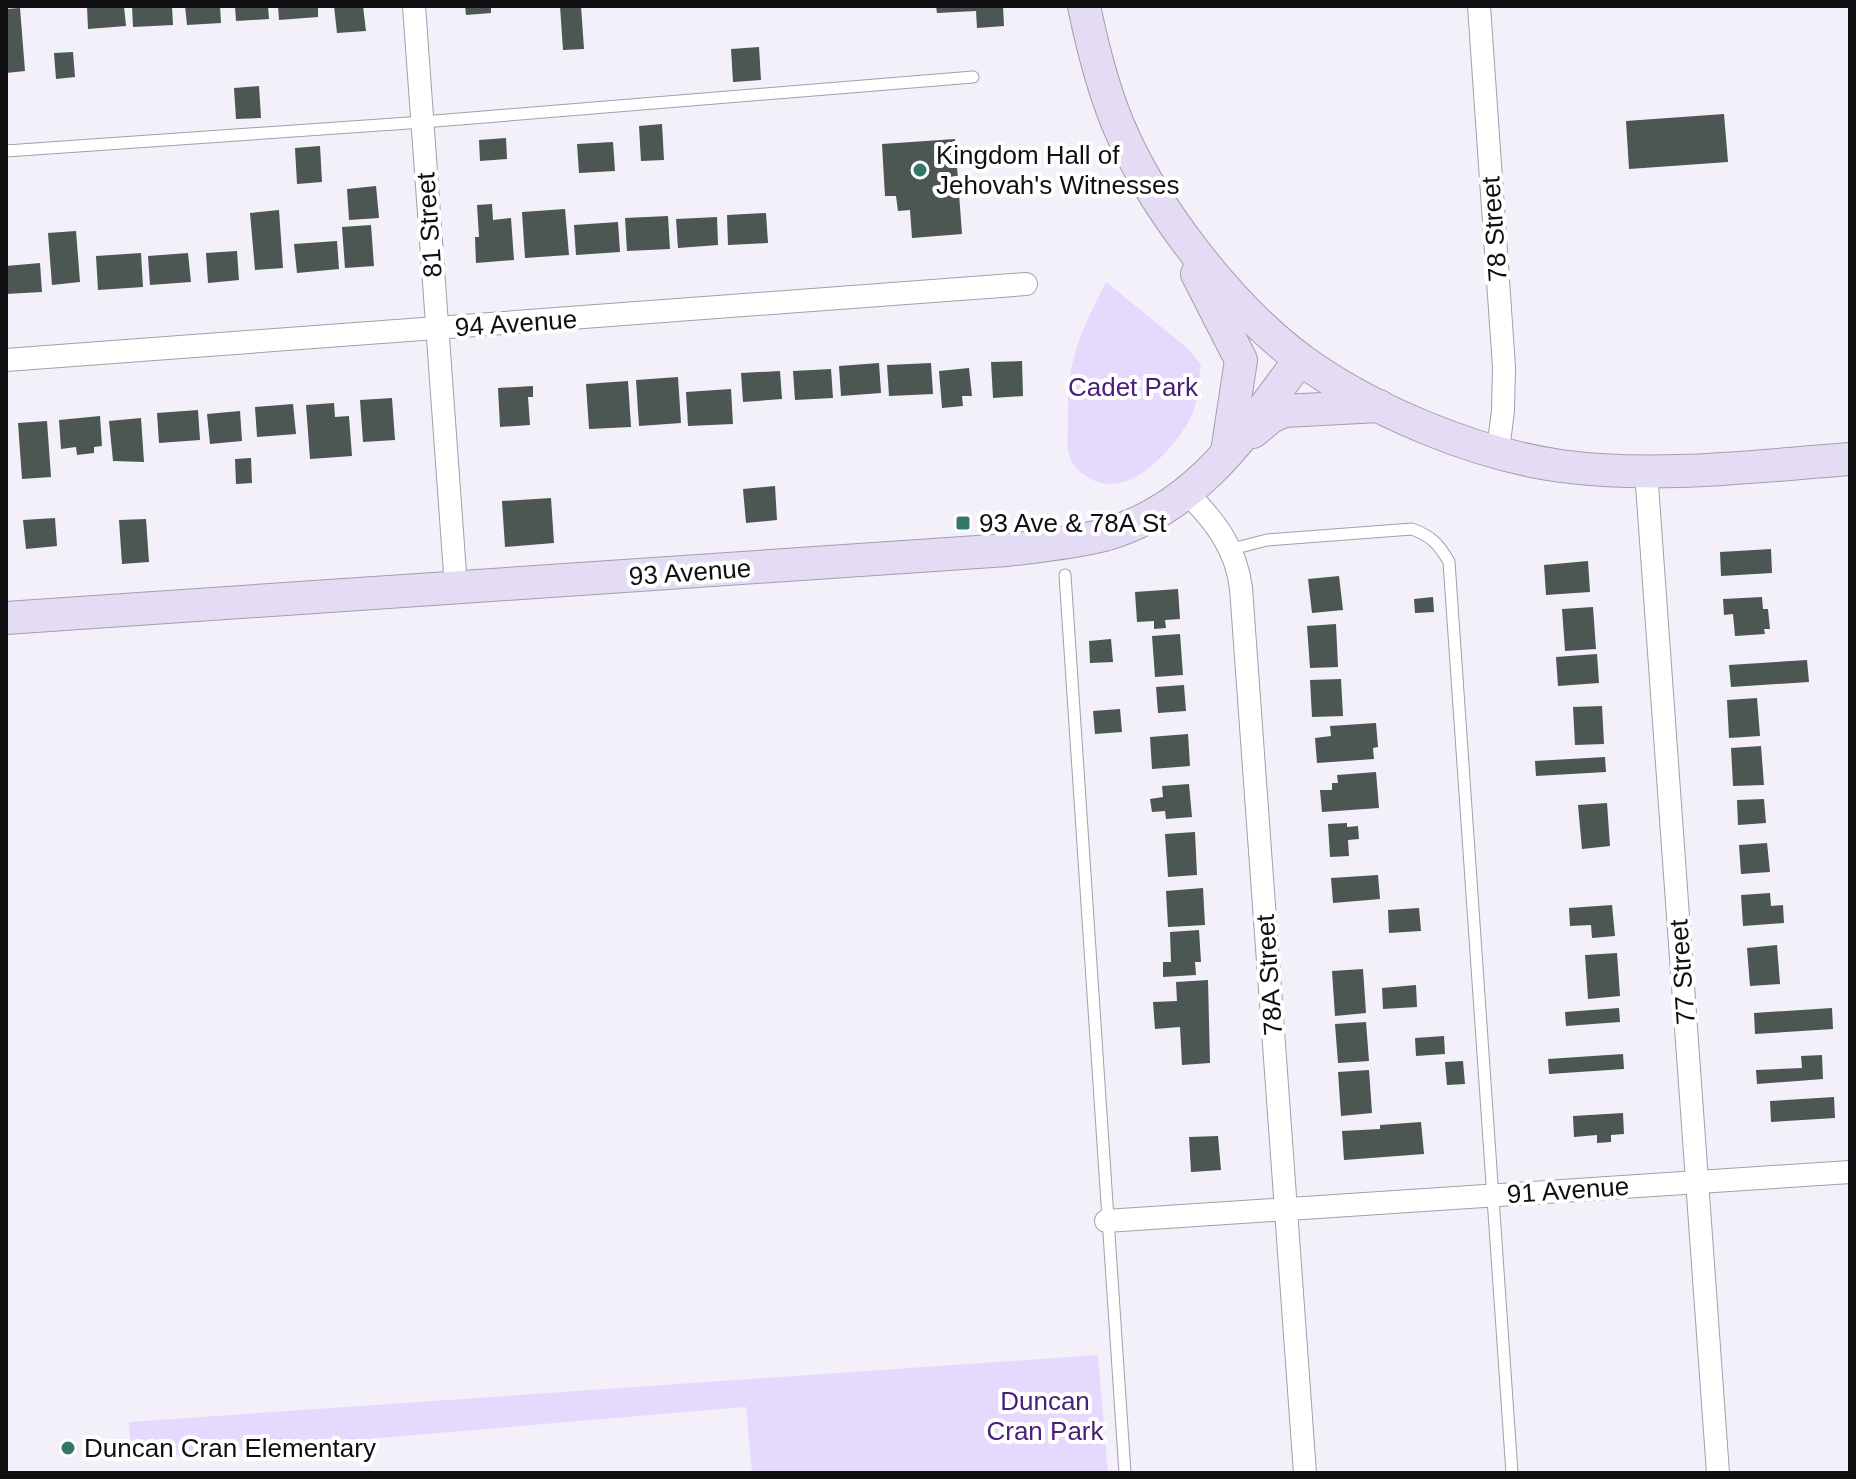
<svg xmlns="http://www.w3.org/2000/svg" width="1856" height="1479" font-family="Arial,sans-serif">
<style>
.green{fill:#e5dafe}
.building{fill:#4c5653}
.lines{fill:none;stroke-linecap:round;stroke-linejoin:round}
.lane-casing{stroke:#a29fa9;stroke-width:13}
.street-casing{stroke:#a29fa9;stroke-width:24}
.secondary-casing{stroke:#a29fa9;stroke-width:34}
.lane{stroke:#fff;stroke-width:11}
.street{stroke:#fff;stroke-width:22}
.secondary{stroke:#e4dbf4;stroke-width:32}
.poi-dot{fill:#347768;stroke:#fff;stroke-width:3}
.labels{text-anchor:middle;stroke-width:8;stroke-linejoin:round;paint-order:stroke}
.poi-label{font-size:26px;fill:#100f12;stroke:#fff;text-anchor:start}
.street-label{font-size:26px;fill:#100f12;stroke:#fff}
.park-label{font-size:26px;fill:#472176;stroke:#fff}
</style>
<rect width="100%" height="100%" fill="#f3f0fa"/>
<g class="green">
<path d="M1106 282 1186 347 1201 364C1199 384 1198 405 1188 423 1171 451 1128 500 1091 479 1082 474 1073 467 1070 457 1066 447 1068 432 1068 421 1067 357 1079 337 1106 282Z"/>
<polygon points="1098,1355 1108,1473 752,1473 746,1407 131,1459 129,1422"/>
</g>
<g class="building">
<polygon points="87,6 124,6 126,26 88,29"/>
<polygon points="132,6 172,6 173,25 133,27"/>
<polygon points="185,6 220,6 221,23 187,25"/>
<polygon points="235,6 268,6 269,19 236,21"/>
<polygon points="278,6 318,6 318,17 279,20"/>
<polygon points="334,6 363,6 366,31 337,33"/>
<polygon points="465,6 491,6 491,13 466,15"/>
<polygon points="560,6 581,6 584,49 563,50"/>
<polygon points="936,6 1003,6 1004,26 977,28 976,11 937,13"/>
<polygon points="20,8 25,71 6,73 6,9"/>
<polygon points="759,47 761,80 733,82 731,49"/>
<polygon points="73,52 75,77 56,79 54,53"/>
<polygon points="259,86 261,118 236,119 234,88"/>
<polygon points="1724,114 1728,162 1629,169 1626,121"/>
<polygon points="662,124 664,160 641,161 639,126"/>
<polygon points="506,138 507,159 480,161 479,140"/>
<polygon points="955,139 962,234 912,238 910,210 898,211 896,196 885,196 882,144"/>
<polygon points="613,142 615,171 579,173 577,144"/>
<polygon points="320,146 322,182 297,184 295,148"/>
<polygon points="376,186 379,218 349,220 347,189"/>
<polygon points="492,204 493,220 511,218 514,260 476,263 475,237 479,237 477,205"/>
<polygon points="565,209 569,255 525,258 522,212"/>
<polygon points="279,210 283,268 255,270 250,213"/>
<polygon points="766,213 768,243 728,245 727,215"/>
<polygon points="668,216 670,249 627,251 625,218"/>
<polygon points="717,217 718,245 678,248 676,219"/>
<polygon points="618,222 620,252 576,255 574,225"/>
<polygon points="371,225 374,266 345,268 342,227"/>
<polygon points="76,231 80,282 52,285 48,233"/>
<polygon points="337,241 339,269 297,273 294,244"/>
<polygon points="237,251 239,280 208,283 206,253"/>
<polygon points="141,253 143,287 98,290 96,256"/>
<polygon points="188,253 191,282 150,285 148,256"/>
<polygon points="40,263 42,292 6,294 6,266"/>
<polygon points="1022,361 1023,396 993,398 991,362"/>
<polygon points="879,363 881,393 841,396 839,366"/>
<polygon points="931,363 933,394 889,396 887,365"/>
<polygon points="969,368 972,396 962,396 963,406 942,408 939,371"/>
<polygon points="831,369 833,398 795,400 793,371"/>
<polygon points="780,371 782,399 743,402 741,373"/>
<polygon points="678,377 681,423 639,426 636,380"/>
<polygon points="628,381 631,427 589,429 586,384"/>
<polygon points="533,386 533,397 528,397 530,425 500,427 498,388"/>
<polygon points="731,389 733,424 688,426 686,392"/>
<polygon points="392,398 395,440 363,442 360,400"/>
<polygon points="334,403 335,417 349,416 352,456 310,459 306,405"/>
<polygon points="293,404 296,434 257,437 255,407"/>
<polygon points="198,410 200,440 159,443 157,413"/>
<polygon points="240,411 242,441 210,444 207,414"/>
<polygon points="100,416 102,446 94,447 94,453 77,455 76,447 61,449 59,420"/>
<polygon points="141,418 144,462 113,461 109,421"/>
<polygon points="47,421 51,477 22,479 18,423"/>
<polygon points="251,458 252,483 236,484 235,459"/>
<polygon points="775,486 777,520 746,523 743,489"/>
<polygon points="551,498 554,543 505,547 502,501"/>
<polygon points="55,518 57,546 26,549 23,520"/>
<polygon points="146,519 149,562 122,564 119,520"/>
<polygon points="1771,549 1772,573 1721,576 1720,552"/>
<polygon points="1588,561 1590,592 1546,595 1544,565"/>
<polygon points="1339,576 1343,610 1312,613 1308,579"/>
<polygon points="1178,589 1180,619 1165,620 1166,628 1154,629 1154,621 1137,622 1135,592"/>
<polygon points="1433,597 1434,612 1415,613 1414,599"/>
<polygon points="1762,597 1763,609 1768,609 1770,629 1764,629 1765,634 1735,636 1733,614 1724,615 1723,599"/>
<polygon points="1593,607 1596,649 1565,651 1562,609"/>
<polygon points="1336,624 1338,667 1310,668 1307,626"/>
<polygon points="1180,634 1183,675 1155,677 1152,636"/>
<polygon points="1111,639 1113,662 1090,663 1089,641"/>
<polygon points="1597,654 1599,683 1558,686 1556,657"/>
<polygon points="1807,660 1809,682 1731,687 1729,665"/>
<polygon points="1341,679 1343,716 1312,717 1310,680"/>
<polygon points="1184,685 1186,711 1158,713 1156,687"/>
<polygon points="1757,698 1760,736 1729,738 1727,700"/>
<polygon points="1602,706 1604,744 1575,745 1573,707"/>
<polygon points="1120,709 1122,732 1095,734 1093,711"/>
<polygon points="1376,723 1378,747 1373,748 1374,759 1317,763 1315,738 1331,736 1330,726"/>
<polygon points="1188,734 1190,766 1152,769 1150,737"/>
<polygon points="1761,746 1764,785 1733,786 1731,748"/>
<polygon points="1605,757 1606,772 1536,776 1535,761"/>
<polygon points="1376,772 1379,808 1322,812 1320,790 1332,790 1332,783 1338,783 1337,775"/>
<polygon points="1189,784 1192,817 1166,819 1165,811 1152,812 1150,799 1163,797 1162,786"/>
<polygon points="1764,799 1766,823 1738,825 1737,800"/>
<polygon points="1607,803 1610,846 1582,849 1578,805"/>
<polygon points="1347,823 1347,827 1358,826 1359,839 1348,840 1349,856 1330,857 1328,824"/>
<polygon points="1195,832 1197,875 1168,877 1165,834"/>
<polygon points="1767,843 1770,872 1741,874 1739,845"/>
<polygon points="1378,875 1380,899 1333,903 1331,878"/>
<polygon points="1203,888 1205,925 1168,927 1166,891"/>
<polygon points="1770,893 1771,906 1783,905 1784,923 1743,926 1741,895"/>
<polygon points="1612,905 1615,936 1592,938 1591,925 1570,926 1569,908"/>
<polygon points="1419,908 1421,931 1389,933 1388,910"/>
<polygon points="1199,930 1201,962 1195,962 1196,975 1163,977 1163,962 1171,962 1170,932"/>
<polygon points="1777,945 1780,984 1750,986 1747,948"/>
<polygon points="1617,953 1620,996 1588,999 1585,955"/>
<polygon points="1363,969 1366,1013 1335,1016 1332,971"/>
<polygon points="1208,980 1210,1063 1182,1065 1180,1027 1155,1029 1153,1002 1177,1001 1176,982"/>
<polygon points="1416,985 1417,1007 1383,1009 1382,988"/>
<polygon points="1619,1008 1620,1022 1566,1026 1565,1012"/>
<polygon points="1832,1008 1833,1029 1755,1034 1754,1013"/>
<polygon points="1366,1022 1369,1061 1338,1063 1335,1024"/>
<polygon points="1444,1036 1445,1054 1416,1056 1415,1038"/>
<polygon points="1623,1054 1624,1069 1549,1074 1548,1059"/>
<polygon points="1822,1055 1823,1079 1757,1084 1756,1070 1802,1068 1801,1056"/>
<polygon points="1463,1061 1465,1084 1447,1085 1445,1062"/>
<polygon points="1369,1070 1372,1113 1341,1116 1338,1072"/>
<polygon points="1834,1097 1835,1118 1771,1122 1770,1101"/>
<polygon points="1623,1113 1624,1134 1611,1135 1611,1142 1597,1143 1597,1135 1574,1137 1573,1116"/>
<polygon points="1421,1122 1424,1154 1344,1160 1342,1131 1380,1129 1380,1125"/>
<polygon points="1218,1136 1221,1170 1191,1172 1189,1137"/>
</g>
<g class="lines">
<defs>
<g id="lane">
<polyline points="6,151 423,122 973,77"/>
<path d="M1232 549 1267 540 1412 529C1431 536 1439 544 1449 562L1512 1473"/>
<polyline points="1065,575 1125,1473"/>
</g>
<g id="street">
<polyline points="414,6 456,587"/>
<polyline points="1479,6 1504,367 1503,410 1498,451"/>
<polyline points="6,360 1026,284"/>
<polyline points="1646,471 1718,1473"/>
<path d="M1187 493C1215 521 1236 548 1241 588L1305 1473"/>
<polyline points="1106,1221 1850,1172"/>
</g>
<g id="secondary">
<path d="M1084 6C1092 45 1102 85 1117 122 1151 205 1228 305 1300 359 1370 410 1474 454 1561 466 1656 479 1755 466 1850 459"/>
<polyline points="1197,274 1241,360 1227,452"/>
<polyline points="1253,432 1271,417 1284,411 1379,406"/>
<path d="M6 618 1007 550C1040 546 1072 543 1104 535 1197 509 1246 432 1300 359"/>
</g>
</defs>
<use href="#lane" class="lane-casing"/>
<use href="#street" class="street-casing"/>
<use href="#secondary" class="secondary-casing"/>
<use href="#lane" class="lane"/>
<use href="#street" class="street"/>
<use href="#secondary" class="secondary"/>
</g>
<g class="poi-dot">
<circle cx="920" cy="170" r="8"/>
<rect x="955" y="515" width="16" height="16" rx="4"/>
<circle cx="68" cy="1448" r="8"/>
</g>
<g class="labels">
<g class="poi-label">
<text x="936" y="164">Kingdom Hall of<tspan x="936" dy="30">Jehovah's Witnesses</tspan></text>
<text x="979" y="532">93 Ave &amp; 78A St</text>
<text x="84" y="1457">Duncan Cran Elementary</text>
</g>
<g class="street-label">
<text transform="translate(429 225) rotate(-94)" y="9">81 Street</text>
<text transform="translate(1494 229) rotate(-94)" y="9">78 Street</text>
<text transform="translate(516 323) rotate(-4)" y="9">94 Avenue</text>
<text transform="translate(690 572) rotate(-4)" y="9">93 Avenue</text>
<text transform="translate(1682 972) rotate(-94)" y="9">77 Street</text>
<text transform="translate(1269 975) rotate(-94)" y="9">78A Street</text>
<text transform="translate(1568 1190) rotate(-4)" y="9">91 Avenue</text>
</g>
<g class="park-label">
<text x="1133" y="396">Cadet Park</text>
<text x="1045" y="1410">Duncan<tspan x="1045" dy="30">Cran Park</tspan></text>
</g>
</g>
<rect width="1856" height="1479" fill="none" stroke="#100f12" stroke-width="16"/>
</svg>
